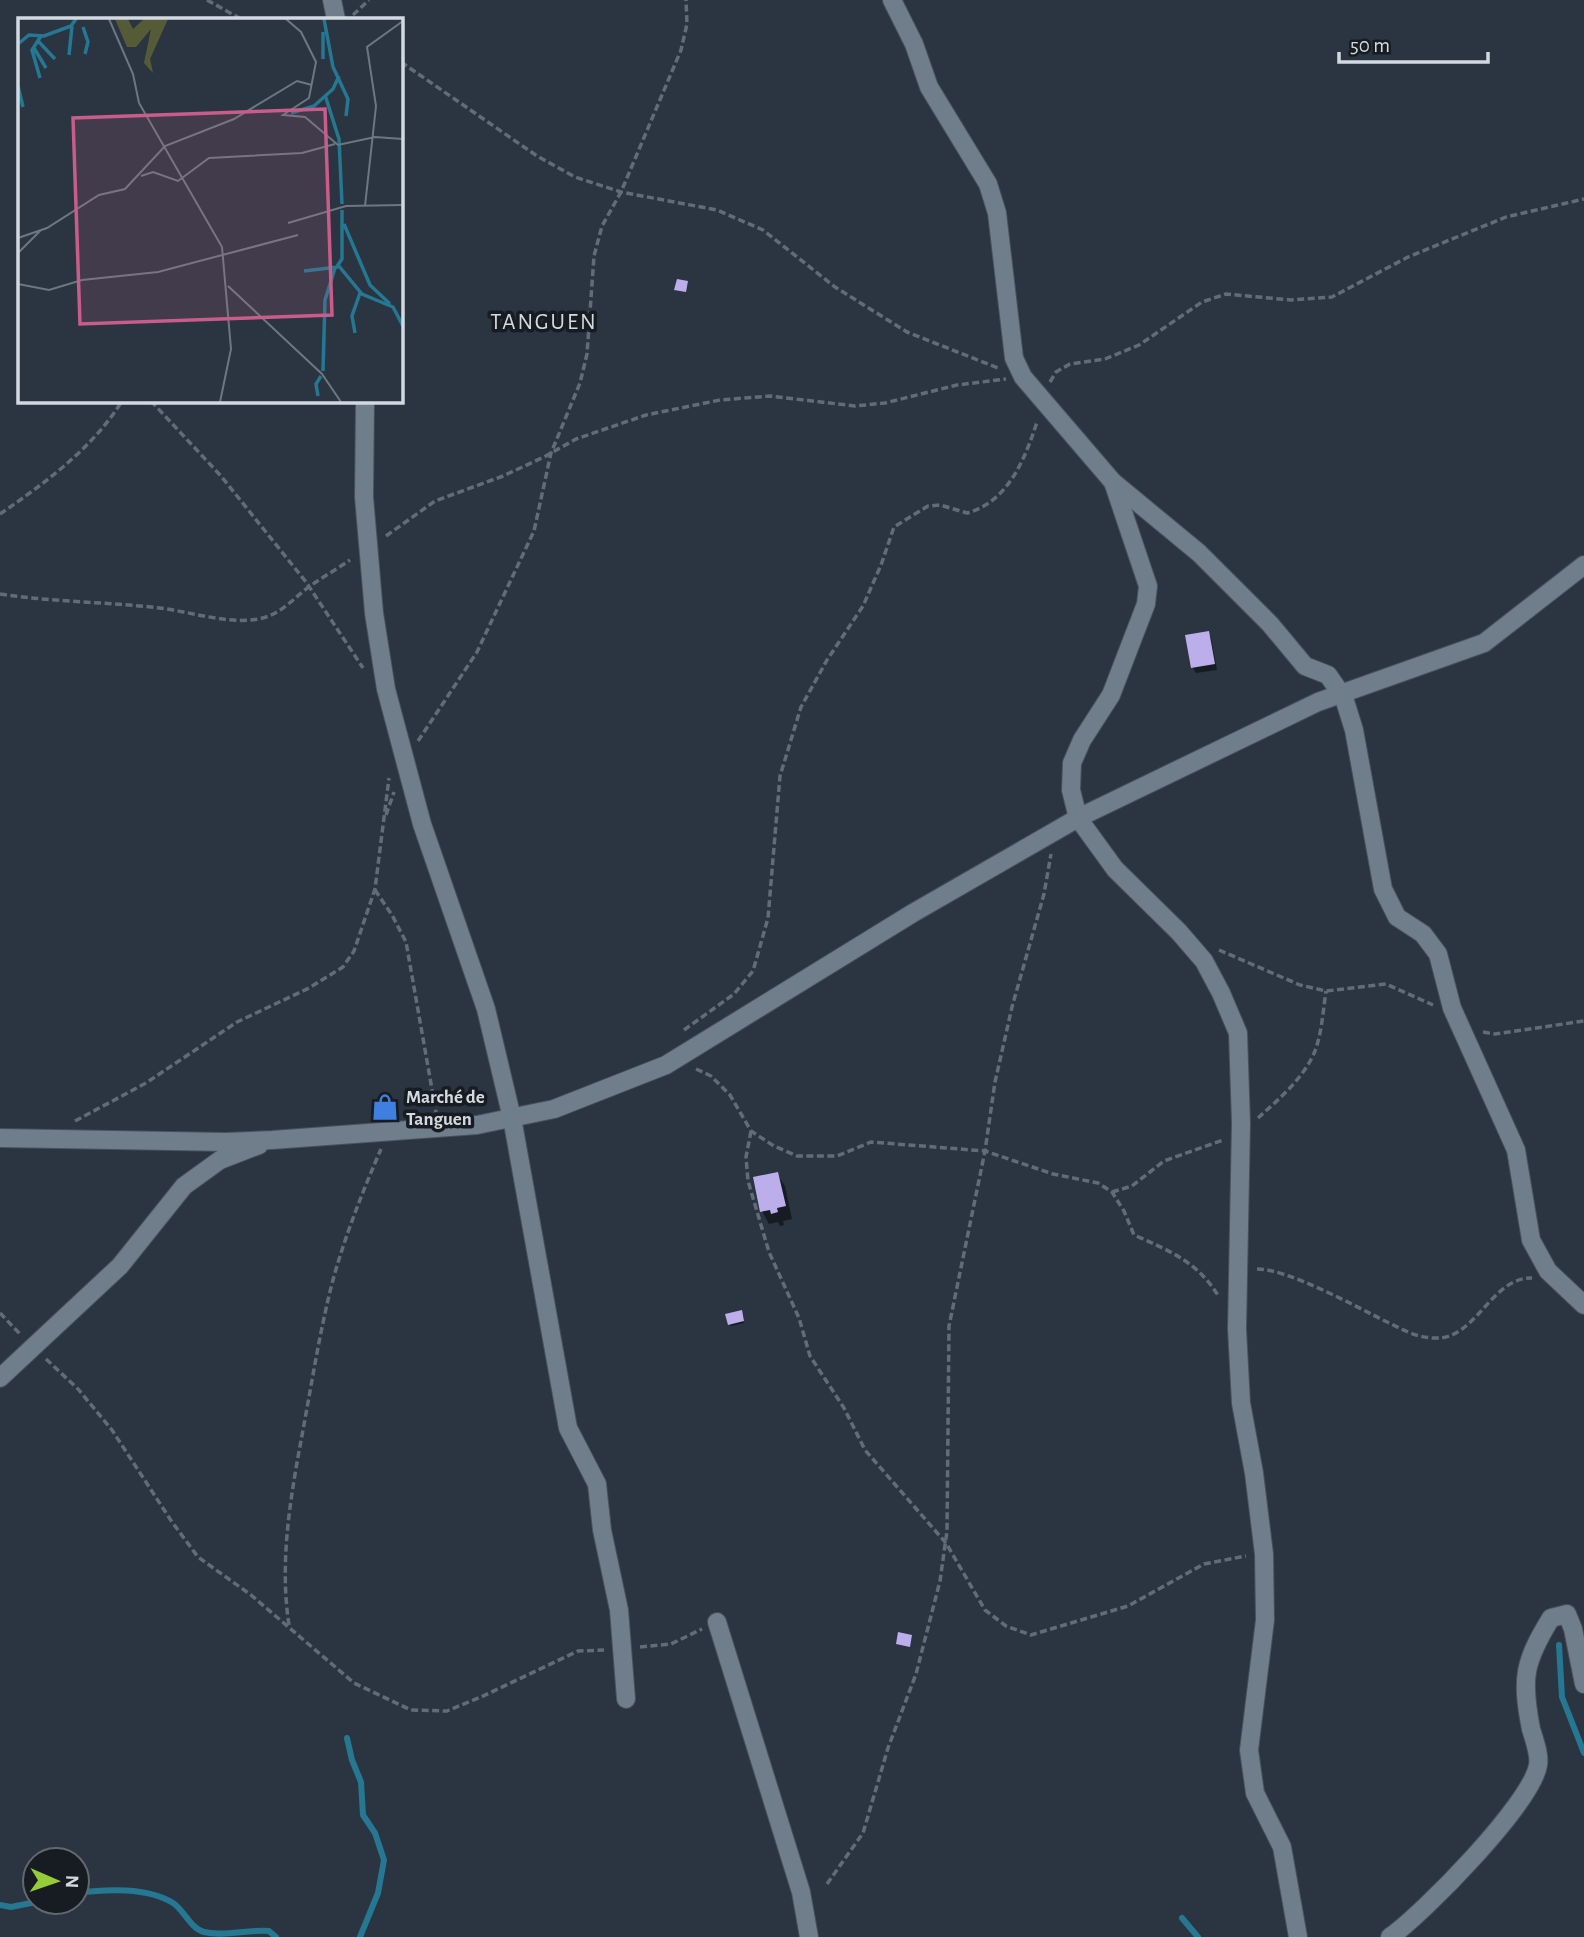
<svg xmlns="http://www.w3.org/2000/svg" width="1584" height="1937" font-family="'Alegreya Sans',sans-serif">
<style>
.shadow{fill:#0007}
.lines{fill:none;stroke-linecap:round;stroke-linejoin:round}
.stream{stroke:#267791;stroke-width:6}
.building{fill:#bcaeea}
.minor-casing{stroke:#48515b;stroke-width:20}
.path{stroke:#626c77;stroke-width:3.5;stroke-dasharray:7 3.5;stroke-linecap:butt}
.minor{stroke:#707d8b;stroke-width:18}
.labels{text-anchor:middle;stroke-width:7;stroke-linejoin:round;paint-order:stroke}
.poi-label{font-size:19px;font-weight:bold;fill:#d2d9e1;stroke:#171c22;text-anchor:start}
.quarter-label{font-size:23px;letter-spacing:2px;fill:#d2d9e1;stroke:#171c22}
.inset-river{fill:none;stroke:#267791;stroke-width:3.5}
.inset-road{fill:none;stroke:#6d7781;stroke-width:2}
.view{fill:#c85c8a;fill-opacity:0.15;stroke:#c85c8a;stroke-width:3.5}
.inset-edge{fill:none;stroke:#d2d9e1;stroke-width:3.5}
</style>
<rect width="100%" height="100%" fill="#2a3541"/>
<g class="shadow">
<polygon points="1208,633 1211,638 1217,670 1196,673 1193,668"/>
<polygon points="777,1174 785,1186 792,1219 783,1221 784,1225 780,1226 778,1222 769,1224 762,1211"/>
<polygon points="742,1314 744,1323 731,1326 729,1324"/>
</g>
<g class="lines">
<g class="stream">
<polyline points="1559,1645 1562,1697 1584,1753"/>
<polyline points="347,1738 352,1760 361,1782 363,1815 375,1833 384,1860 378,1893 360,1937"/>
<path d="M77 1893C105 1889 148 1887 173 1903 184 1910 191 1929 204 1932 224 1937 248 1929 269 1931L276 1937"/>
<polyline points="0,1905 11,1907 36,1902"/>
<polyline points="1182,1918 1198,1937"/>
</g>
</g>
<g class="building">
<polygon points="677,279 688,281 686,292 674,290"/>
<polygon points="1209,631 1215,664 1191,668 1185,635"/>
<polygon points="778,1172 786,1206 777,1208 778,1212 771,1214 770,1210 760,1212 753,1177"/>
<polygon points="742,1310 744,1321 728,1325 725,1314"/>
<polygon points="898,1632 912,1635 910,1647 896,1644"/>
</g>
<g class="lines">
<defs>
<g id="minor">
<polyline points="332,0 336,19"/>
<polyline points="892,0 914,44 929,87 988,184 997,213 1014,358 1023,377 1113,482 1199,553 1270,624 1305,666 1328,675 1344,698 1354,730 1383,889 1397,917 1423,934 1438,954 1452,1008 1516,1150 1531,1240 1548,1271 1584,1305"/>
<polyline points="365,401 364,497 374,613 386,689 422,824 486,1009 512,1118 568,1428 597,1484 602,1530 619,1610 626,1699"/>
<polyline points="1113,482 1148,586 1146,604 1111,695 1082,740 1072,763 1071,790 1078,818 1115,869 1179,932 1204,961 1221,993 1238,1033 1241,1123 1237,1329 1241,1403 1254,1473 1264,1554 1265,1620 1249,1750 1255,1793 1282,1847 1298,1937"/>
<polyline points="0,1138 226,1142 272,1140 477,1125 554,1109 666,1065 913,913 1078,818 1318,702 1484,643 1584,565"/>
<polyline points="0,1378 120,1266 184,1186 220,1160 259,1145"/>
<polyline points="717,1622 801,1892 809,1937"/>
<path d="M1390 1937C1423 1914 1532 1803 1538 1765 1540 1755 1534 1739 1531 1729 1521 1678 1524 1662 1551 1618L1567 1614 1573 1629 1584 1684"/>
</g>
</defs>
<use href="#minor" class="minor-casing"/>
<g class="path">
<polyline points="207,0 241,19"/>
<polyline points="353,15 369,0"/>
<polyline points="401,62 537,156 575,177 621,192 717,210 763,230 835,287 907,332 998,368"/>
<polyline points="1050,382 1056,372 1070,364 1105,359 1139,345 1202,302 1226,294 1291,300 1332,297 1408,257 1506,217 1584,199"/>
<polyline points="151,401 221,476 306,582 363,668"/>
<path d="M0 514C45 483 93 448 122 401"/>
<polyline points="386,536 435,501 503,476 544,457 576,439 646,415 720,400 770,396 855,406 885,403 957,385 1006,379"/>
<path d="M0 594C53 602 107 602 160 608 192 612 236 627 266 617 284 611 295 597 310 586 323 577 337 569 350 560"/>
<polyline points="418,741 477,652 534,531 551,453 580,383 587,354 594,256 602,226 621,192 681,50 687,24 686,0"/>
<polyline points="386,815 394,792"/>
<polyline points="375,890 392,915 406,942 436,1112"/>
<polyline points="1219,950 1300,985 1326,991 1386,984 1433,1005"/>
<path d="M684 1030 734 994 753 971 768 918 780 776 801 707 827 660 863 606 881 565 894 527 928 506 940 505 967 513C1008 502 1025 459 1037 422"/>
<polyline points="1483,1032 1495,1034 1584,1021"/>
<path d="M696 1069 711 1076 730 1095 751 1131 774 1146 797 1156H837L871 1142 985 1151 1053 1174 1098 1183 1112 1192 1124 1211 1134 1235C1170 1251 1198 1262 1219 1297"/>
<path d="M1258 1118C1279 1099 1304 1078 1315 1051 1322 1032 1323 1011 1326 991"/>
<polyline points="75,1121 146,1083 237,1022 309,988 343,967 354,951 375,889 389,778"/>
<polyline points="751,1131 746,1157 748,1181 769,1252 799,1318 810,1356 844,1408 865,1450 946,1543 985,1610 1006,1626 1031,1635 1128,1606 1204,1564 1246,1556"/>
<polyline points="1112,1192 1132,1186 1164,1161 1223,1140"/>
<path d="M1257 1269C1288 1269 1355 1306 1385 1321 1402 1329 1416 1338 1435 1338 1476 1340 1491 1277 1532 1278"/>
<polyline points="0,1313 20,1334"/>
<polyline points="46,1359 78,1389 112,1430 172,1522 198,1557 251,1595 354,1683 411,1710 447,1711 481,1697 578,1651 604,1650"/>
<path d="M289 1625C279 1560 291 1494 303 1430 311 1387 318 1343 328 1300 339 1251 361 1195 381 1149"/>
<polyline points="640,1647 671,1644 702,1629"/>
<polyline points="827,1884 863,1833 888,1748 916,1674 940,1581 947,1531 949,1326 985,1151 995,1082 1012,1007 1044,894 1051,854"/>
</g>
<use href="#minor" class="minor"/>
</g>
<defs>
<symbol id="shop-bare" viewBox="-9 -9 18 18"><path d="M-5-2.5h2.3a2.7 3.5 0 0 1 5.4 0H5L5.5 6h-11ZM-1.5-2.5h3a1.5 2.3 0 0 0-3 0Z" fill="#3f7fe0" stroke="#171c22" stroke-width="2.5" paint-order="stroke"/></symbol>
</defs>
<g fill-rule="evenodd">
<use href="#shop-bare" x="366" y="1088" width="38" height="38"/>
</g>
<g class="labels">
<g class="poi-label">
<text x="406" y="1103">Marché de<tspan x="406" dy="22">Tanguen</tspan></text>
</g>
<g class="quarter-label">
<text x="544" y="329">TANGUEN</text>
</g>
</g>
<g transform="translate(18 18)">
<rect width="385" height="385" fill="#2a3541"/>
<path d="M97 1H110L115 11 126 1H150L132 41 135 55 126 45 133 11 118 29H109Z" fill="#565b37"/>
<path class="inset-river" d="M306 1 315 49 330 81 328 98M65 9 70 24 67 36M305 14V41M21 24 37 41M0 26 11 17 26 18 53 8 58 1M16 30 28 50M51 37 54 8M22 60 14 32 23 18M0 68 5 89M307 77 321 121 324 186M273 95 296 88 315 71 321 58M324 192V241L320 247 344 276 375 289 385 308M326 206 352 267 372 286M286 253 320 249M337 315 334 298 342 275M305 353 307 282 317 250M300 378 298 366 303 358"/>
<path class="inset-road" d="M91 1 115 56 121 85 204 229 213 331 202 384M268 1 283 14 298 44 291 80 265 97 287 99 320 127 357 119 385 121M123 158 135 154 160 163 191 140 284 135 317 126M347 188 358 88 349 29 385 3M270 205 328 188 385 187M0 220 29 210 81 177 107 171 147 128 216 101 279 63 294 67M0 235 23 212M0 266 31 272 64 262 140 254 280 217M210 268 304 356 323 384"/>
<path class="view" d="M307 91 314 297 62 306 55 100Z"/>
<rect width="385" height="385" class="inset-edge"/>
</g>
<g transform="translate(56 1881) rotate(92)"><circle r="33" fill="#171c22" stroke="#62686e" stroke-width="2"/>
<path d="M0-5L12 26L0 18L-12 26Z" fill="#97cc39"/>
<text y="-10" font-size="19" font-weight="bold" text-anchor="middle" fill="#d2d9e1">N</text>
</g>
<path d="M1339 52v10h149v-10" fill="none" stroke="#d2d9e1" stroke-width="3.5"/>
<text x="1350" y="52" font-size="21" fill="#d2d9e1" stroke="#171c22" stroke-width="5" paint-order="stroke">50 m</text>
</svg>
